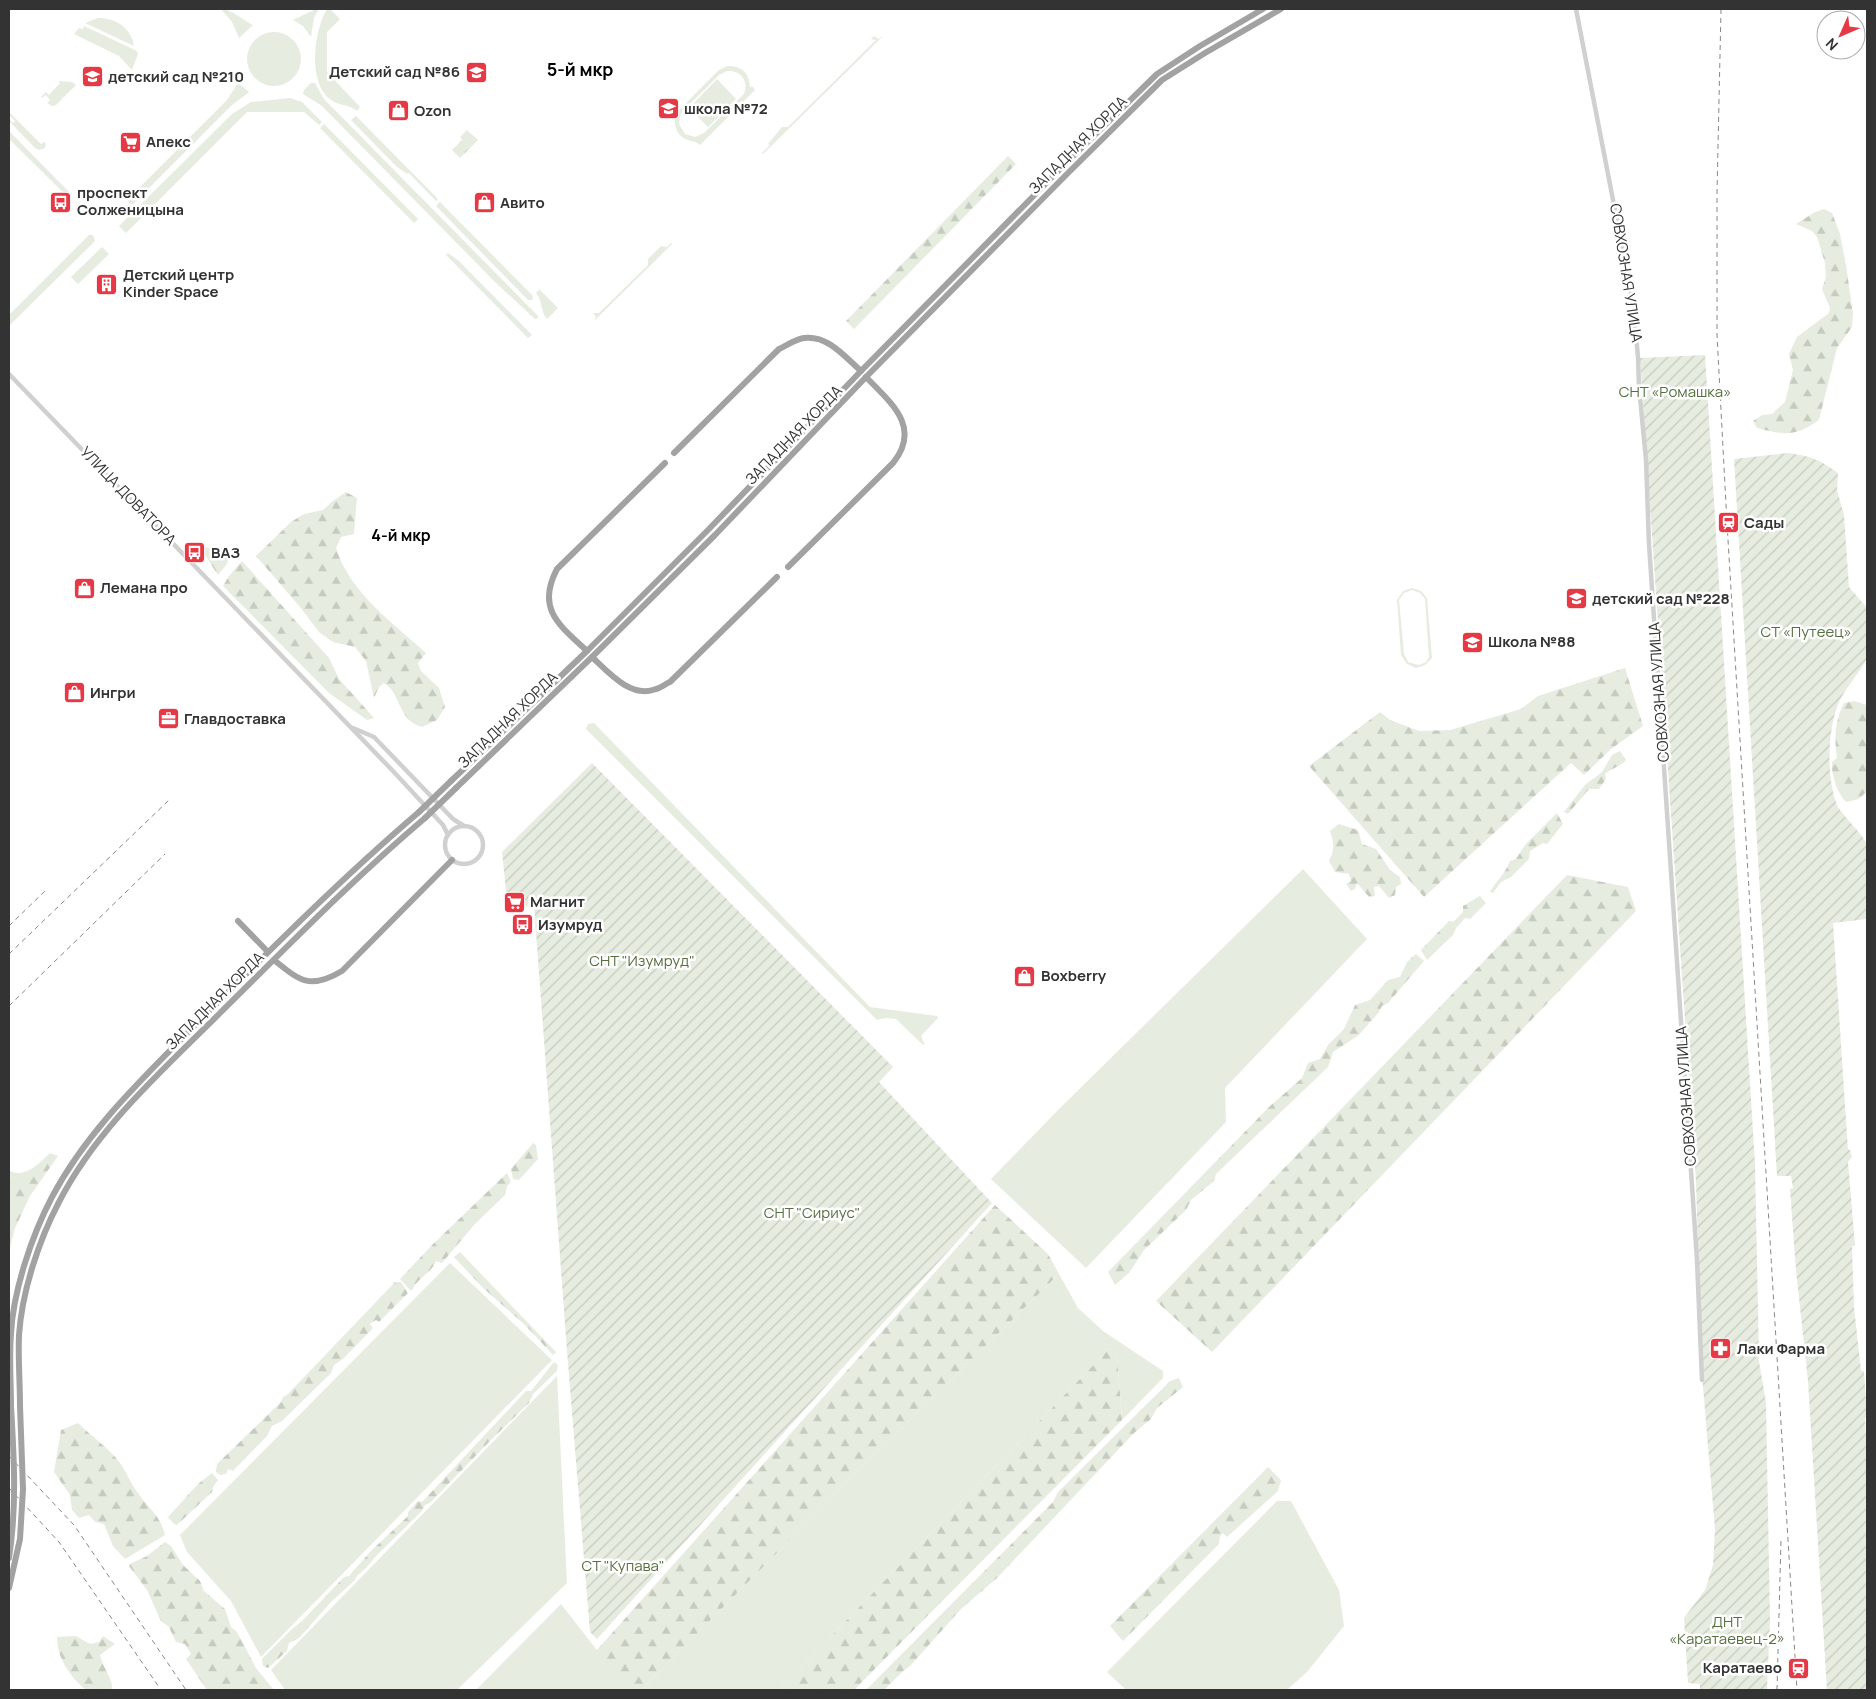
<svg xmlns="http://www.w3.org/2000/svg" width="1876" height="1699" font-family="Manrope,sans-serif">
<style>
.grass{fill:#e6ecdf;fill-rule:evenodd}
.forest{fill:url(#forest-firs)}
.park{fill:url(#park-crowns)}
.garden{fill:url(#garden-furrows)}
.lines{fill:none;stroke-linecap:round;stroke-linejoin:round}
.tertiary{stroke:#d0d0d0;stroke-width:4.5}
.trunk{stroke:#a2a2a2;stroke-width:6}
.rail{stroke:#888;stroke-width:1;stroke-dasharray:5 4;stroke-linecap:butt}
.trunk-bridge{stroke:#a2a2a2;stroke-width:6}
.labels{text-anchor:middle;stroke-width:5;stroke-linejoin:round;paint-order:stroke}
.poi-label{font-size:15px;font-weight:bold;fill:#333;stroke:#fff;text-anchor:start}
.street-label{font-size:15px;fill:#333;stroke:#fff}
.park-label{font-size:15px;fill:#56703f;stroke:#fff}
.neighbourhood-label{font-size:16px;font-weight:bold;fill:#000;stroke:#fff}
.quarter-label{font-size:18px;font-weight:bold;fill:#000;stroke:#fff}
</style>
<defs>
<pattern id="forest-firs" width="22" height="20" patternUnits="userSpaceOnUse" patternTransform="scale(1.25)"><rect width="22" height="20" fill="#e6ecdf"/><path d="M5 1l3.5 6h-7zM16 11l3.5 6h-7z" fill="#c6cbc0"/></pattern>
<pattern id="park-crowns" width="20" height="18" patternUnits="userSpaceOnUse" patternTransform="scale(1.25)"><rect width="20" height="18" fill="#e6ecdf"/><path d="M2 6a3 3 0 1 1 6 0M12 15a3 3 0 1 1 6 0" fill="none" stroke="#c6cbc0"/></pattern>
<pattern id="garden-furrows" width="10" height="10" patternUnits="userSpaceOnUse" patternTransform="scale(1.25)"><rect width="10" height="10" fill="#e6ecdf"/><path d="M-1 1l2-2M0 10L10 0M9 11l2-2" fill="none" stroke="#c6cbc0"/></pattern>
</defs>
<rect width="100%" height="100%" fill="#fff"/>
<g class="grass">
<path d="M221 9C231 9 243 20 253 25L239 38 232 22Z"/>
<polygon points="316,9 319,9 314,18 311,37 303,26 293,20"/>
<path d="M327 9H330L340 19 327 32V72L360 107 357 111C349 104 339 106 331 100 307 83 314 30 327 9Z"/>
<path d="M98 18C116 18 131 28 134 46L85 23Z"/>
<polygon points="84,26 137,51 138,54 132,70 119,56 74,34 79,28 83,29"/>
<circle cx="274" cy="59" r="27"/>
<polygon points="874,36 878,39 883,36 763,154 762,153 770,145 768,144 782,127 788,127 876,40 871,39"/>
<path d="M727 66C741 65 750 73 750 88L752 86 755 90 700 145C695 141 694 142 688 140 676 136 673 124 676 113L719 70ZM727 71C741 70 749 81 744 94L704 133 695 137 685 134 679 124 680 116 682 112 719 75Z"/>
<polygon points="717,79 736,99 708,127 689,108"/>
<polygon points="58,81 72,82 76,85 63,98 61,96 62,99 56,105 52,106 47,103 50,100 46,95 42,98 41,97 46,92 49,95 60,83"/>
<polygon points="238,83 249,92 248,93 232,105 133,204 129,204 128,199 227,100"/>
<polygon points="311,83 315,83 324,99 538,316 538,318 535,319 495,282 322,106 303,94 304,90"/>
<polygon points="290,98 302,102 322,122 319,125 304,112 247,112 126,233 119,226 232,114 251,102"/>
<polygon points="9,112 41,144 44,142 46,144 45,148 39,150 35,148 9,121 9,119 13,123 15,121 9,115"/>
<polygon points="356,116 438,199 436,201 409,173 407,174 396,166 351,120"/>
<polygon points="324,124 418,219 414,223 320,128"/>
<polygon points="9,131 71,194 71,196 68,197 9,139"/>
<polygon points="440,202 531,294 533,297 532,300 528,300 436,206"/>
<polygon points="89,235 93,235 95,241 10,325 9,315"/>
<polygon points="671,243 672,244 594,321 596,317 593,313 599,313 648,265 648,259 661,246 667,247"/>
<polygon points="102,247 109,254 78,284 71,277"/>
<polygon points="448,253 459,261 532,335 528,338 446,255"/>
<path d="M538 288 558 308 547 319C540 311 543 301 536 293L539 290Z"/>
<path d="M1412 588 1421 591 1427 598 1432 658 1425 665 1416 668 1407 664 1401 655 1397 600 1403 591ZM1412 590 1420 593 1425 599 1429 657 1426 662 1419 665 1408 662 1404 654 1399 600 1404 593Z"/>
<polygon points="594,723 870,1007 937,1016 938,1018 921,1036 925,1045 922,1044 896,1019 886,1018 877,1020 586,729 588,724"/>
<polygon points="1303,869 1367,939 1225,1088 1226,1122 1086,1268 991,1179 1059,1109"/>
<polygon points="450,1263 552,1360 261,1657 231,1601 187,1552 180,1535"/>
<polygon points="1059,1274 1078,1308 1103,1331 1163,1371 1163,1378 1122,1420 1117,1355 1110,1348 779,1690 641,1690 863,1466"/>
<polygon points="557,1376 567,1583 457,1690 285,1690 271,1670"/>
<polygon points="1277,1501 1291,1501 1339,1590 1344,1626 1307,1672 1287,1690 1126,1690 1107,1672"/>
<polygon points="561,1604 628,1690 476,1690"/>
</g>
<g class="forest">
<polygon points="1008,156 1016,164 854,329 846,321"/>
<path d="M1824 209 1832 213 1840 234 1846 265 1853 314 1852 327 1837 348 1819 420C1795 437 1784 435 1757 428L1753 421 1762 415 1772 414 1785 402 1793 370 1789 354 1797 337 1829 313 1830 308 1822 289 1826 277 1825 263 1817 237 1812 231 1796 224 1815 212Z"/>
<path d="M346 492 357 498 354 534 341 537 336 548C350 593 392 622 426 653L418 663 421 671 439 688 445 707 437 720 422 727C397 720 402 694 384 683L379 687 374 698 366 661 355 647 333 642 319 632 300 607 256 556 291 522 304 514 323 510 333 501Z"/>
<polygon points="200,547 216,548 229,556 227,564 218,575"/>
<polygon points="242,561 329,658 339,679 374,718 367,720 329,693 223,586 229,576"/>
<polygon points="1625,668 1643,726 1611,749 1584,775 1571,763 1424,897 1309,766 1380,712 1390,720 1419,731 1450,730 1521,709 1538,696"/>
<path d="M1854 701 1867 705V791L1859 799 1846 802C1837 793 1831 774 1832 762L1837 758C1834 739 1835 720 1844 703Z"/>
<path d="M1620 751 1626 760C1620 767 1612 768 1605 774L1606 779 1599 789H1589L1568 814 1564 812 1585 785 1602 772 1612 755Z"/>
<path d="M1557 813 1563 824 1547 844 1543 843 1530 851 1529 859 1511 877 1501 882 1493 893 1490 892C1496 881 1506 873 1510 861L1516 859 1525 845Z"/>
<path d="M1339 824 1358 830 1362 844 1376 849 1390 870 1400 877 1401 884 1396 887 1395 895 1389 898 1379 886 1374 887 1375 896 1369 897 1357 883 1355 889 1351 891 1346 884 1351 881 1349 874 1335 872 1329 861C1335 849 1334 843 1330 831Z"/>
<polygon points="1567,875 1628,887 1636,911 1212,1352 1156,1301"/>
<polygon points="1480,896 1486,903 1470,919 1465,918 1456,928 1453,935 1427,960 1421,950 1449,921 1453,922 1463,912 1463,906"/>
<polygon points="1416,954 1424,961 1388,1003 1382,1006 1379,1012 1359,1035 1333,1052 1328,1067 1216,1174 1214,1181 1191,1200 1186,1210 1144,1250 1129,1273 1115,1285 1108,1272 1270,1106 1302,1078 1308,1063 1320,1059 1328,1045 1344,1029 1355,1005 1370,1000 1388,980 1400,977 1407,962"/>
<polygon points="533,1143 536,1145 538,1159 519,1180 513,1179 511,1169"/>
<path d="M50 1153 58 1156 30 1196 15 1228 9 1252V1170C23 1180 40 1163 50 1153Z"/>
<path d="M507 1173 511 1182 507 1186 505 1195 474 1225 442 1263 436 1261C431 1274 417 1278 412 1290H410L400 1279 433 1244Z"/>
<polygon points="995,1205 1048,1254 1059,1274 863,1466 641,1690 628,1690 596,1651"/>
<polygon points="460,1252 556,1352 553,1355 525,1325 482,1287 454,1257"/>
<polygon points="395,1282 401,1282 408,1293 379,1322 376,1320 370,1324 373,1328 344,1358 334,1365 331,1373 282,1421 272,1426 267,1436 233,1471 228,1469 226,1474 220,1475 216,1472 217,1464 281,1402 283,1397 287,1395"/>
<polygon points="1110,1348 1117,1355 1122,1420 854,1690 779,1690"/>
<polygon points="554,1362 558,1365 557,1371 533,1394 529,1403 489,1442 431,1502 425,1505 422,1511 377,1555 366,1568 357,1576 354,1581 332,1601 299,1638 289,1643 287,1651 268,1668 263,1666 262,1659 291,1630 303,1620 344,1577 349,1576 371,1551 408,1516 408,1512 418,1501 422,1502 526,1391 531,1391"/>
<polygon points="1179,1378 1183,1387 1157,1408 1151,1419 1134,1433 997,1578 961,1609 911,1665 902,1672 884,1690 866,1690 1053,1502 1058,1492 1170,1381"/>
<path d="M78 1423C92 1437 108 1447 120 1463 127 1473 131 1484 138 1493 149 1509 160 1515 165 1535L125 1559 113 1546 104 1524 95 1522 89 1515 79 1518 72 1510 70 1495 54 1472 61 1430Z"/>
<polygon points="1268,1467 1281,1480 1278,1491 1227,1537 1223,1533 1220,1536 1219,1544 1123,1641 1110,1626"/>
<polygon points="212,1473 218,1480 213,1487 212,1492 177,1525 174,1524 168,1517 198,1484"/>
<polygon points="165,1542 171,1546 183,1565 200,1581 204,1591 225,1609 231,1627 237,1632 256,1668 274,1690 207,1690 186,1659 191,1654 185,1644 176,1642 169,1627 161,1621 147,1590 129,1566 130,1564 147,1556"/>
<path d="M76 1636 90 1644 99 1642 103 1636 115 1644 100 1655C102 1666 114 1681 112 1690H86C70 1677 57 1658 57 1637Z"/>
</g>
<polygon class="park" points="467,130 478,140 460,158 452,150 462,140 460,137"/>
<g class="garden">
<polygon points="1705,355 1755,1164 1759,1362 1766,1402 1770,1621 1767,1690 1700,1690 1700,1684 1688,1683 1684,1618 1705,1590 1713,1565 1715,1529 1702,1375 1696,1182 1640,358"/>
<path d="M1788 453C1810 456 1819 459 1838 473L1837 490 1844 515 1849 587 1867 608C1867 619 1870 650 1867 658 1861 671 1847 686 1840 700 1827 727 1826 777 1837 805 1841 814 1860 831 1867 844V919L1833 923 1848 1150H1850L1852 1157 1848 1162 1855 1245 1852 1246 1854 1307 1861 1371H1864L1867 1417 1865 1418 1867 1457V1690H1827L1808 1381 1796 1270 1790 1189 1793 1188 1791 1176H1777L1734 459Z"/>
<polygon points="592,763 893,1067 879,1082 992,1203 597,1639 590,1632 567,1351 534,905 508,910 502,852"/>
</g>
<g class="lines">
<g class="tertiary">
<polyline points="1576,9 1633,303 1638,357 1639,387 1646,460 1649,544 1697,1260 1702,1380"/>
<polyline points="9,374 392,770 443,825 448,835"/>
<polyline points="353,728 374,737 453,819 464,826"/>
<circle cx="464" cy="845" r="19"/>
</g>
<g class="trunk">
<path d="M674 453 779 349C787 345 796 339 804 338 828 335 845 357 861 371"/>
<path d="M788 567 893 463C922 427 891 403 866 377"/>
<path d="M587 651C559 625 536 609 557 569L665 463"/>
<path d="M592 657C608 672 631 699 656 689 661 688 665 684 670 682L777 577"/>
<polyline points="451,781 587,651 709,529 861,371 1061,168 1157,74 1200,46 1263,9"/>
<polyline points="456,788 592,657 715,535 866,377 1067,174 1162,80 1205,53 1281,9"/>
<polyline points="238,921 268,952"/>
<path d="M274 960C300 981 310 990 342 971L452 860"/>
<path d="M11 1406C11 1382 9 1358 11 1334 13 1291 32 1235 52 1197 89 1127 148 1074 202 1018 272 948 343 877 419 812"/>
<path d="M20 1406C20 1383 18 1358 19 1335 22 1291 39 1240 59 1202 97 1128 162 1071 220 1013 287 947 353 879 425 818"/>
</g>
<g class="rail">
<polyline points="1721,9 1717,193 1717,335 1727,523 1797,1690"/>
<polyline points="9,926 47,889"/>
<polyline points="9,954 169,800"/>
<polyline points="9,1006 165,854"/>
<polyline points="9,1456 74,1525 186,1690"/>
<polyline points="9,1488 59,1542 161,1690"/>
<polyline points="1777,1690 1781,1540"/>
</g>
<g class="trunk-bridge">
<polyline points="419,812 451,781"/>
<polyline points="425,818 456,788"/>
<path d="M9 1558C17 1507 14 1457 11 1406"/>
<polyline points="9,1588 20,1539 23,1489 20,1406"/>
</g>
</g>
<defs>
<symbol id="school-square" viewBox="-11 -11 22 22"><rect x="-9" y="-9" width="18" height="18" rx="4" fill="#e63946" stroke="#fff"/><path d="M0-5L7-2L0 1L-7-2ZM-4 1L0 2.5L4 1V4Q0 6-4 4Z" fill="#fff"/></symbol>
<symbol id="shop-square" viewBox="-11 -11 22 22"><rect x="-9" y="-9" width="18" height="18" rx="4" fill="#e63946" stroke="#fff"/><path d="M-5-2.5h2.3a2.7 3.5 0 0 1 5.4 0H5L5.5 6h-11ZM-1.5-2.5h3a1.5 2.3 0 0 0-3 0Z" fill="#fff"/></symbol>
<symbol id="supermarket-square" viewBox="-11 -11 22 22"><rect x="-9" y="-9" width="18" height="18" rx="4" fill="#e63946" stroke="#fff"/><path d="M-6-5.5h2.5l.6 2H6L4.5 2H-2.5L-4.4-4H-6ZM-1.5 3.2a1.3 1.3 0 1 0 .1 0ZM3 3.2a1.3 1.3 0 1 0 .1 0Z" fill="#fff"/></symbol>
<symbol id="bus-square" viewBox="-11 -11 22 22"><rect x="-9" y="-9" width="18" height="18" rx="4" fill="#e63946" stroke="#fff"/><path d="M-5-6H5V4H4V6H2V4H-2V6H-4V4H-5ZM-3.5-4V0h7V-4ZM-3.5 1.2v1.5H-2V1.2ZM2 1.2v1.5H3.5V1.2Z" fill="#fff"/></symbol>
<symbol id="building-square" viewBox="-11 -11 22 22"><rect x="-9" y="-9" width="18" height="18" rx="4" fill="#e63946" stroke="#fff"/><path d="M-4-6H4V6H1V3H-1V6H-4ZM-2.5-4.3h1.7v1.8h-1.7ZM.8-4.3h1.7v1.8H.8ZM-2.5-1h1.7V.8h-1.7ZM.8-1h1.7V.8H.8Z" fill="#fff"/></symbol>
<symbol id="station-square" viewBox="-11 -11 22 22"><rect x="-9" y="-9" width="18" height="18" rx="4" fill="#e63946" stroke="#fff"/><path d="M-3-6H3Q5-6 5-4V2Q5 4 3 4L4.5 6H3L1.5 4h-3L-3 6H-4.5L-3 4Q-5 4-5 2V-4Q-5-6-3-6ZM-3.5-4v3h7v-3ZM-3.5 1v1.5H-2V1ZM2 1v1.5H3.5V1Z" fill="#fff"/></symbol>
<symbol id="office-square" viewBox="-11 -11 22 22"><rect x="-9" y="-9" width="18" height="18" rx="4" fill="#e63946" stroke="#fff"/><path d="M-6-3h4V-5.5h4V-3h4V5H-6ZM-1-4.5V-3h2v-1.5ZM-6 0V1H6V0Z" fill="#fff"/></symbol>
<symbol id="pharmacy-square" viewBox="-11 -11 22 22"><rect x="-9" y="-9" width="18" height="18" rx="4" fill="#e63946" stroke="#fff"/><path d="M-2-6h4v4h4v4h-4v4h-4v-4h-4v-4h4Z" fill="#fff"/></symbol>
</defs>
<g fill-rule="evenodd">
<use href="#school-square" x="464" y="60" width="25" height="25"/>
<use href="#school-square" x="80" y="64" width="25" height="25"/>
<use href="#school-square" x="656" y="96" width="25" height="25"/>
<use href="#shop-square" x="386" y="98" width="25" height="25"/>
<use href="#supermarket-square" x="118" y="130" width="25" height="25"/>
<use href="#bus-square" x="48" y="190" width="25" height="25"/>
<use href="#shop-square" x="472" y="190" width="25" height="25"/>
<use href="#building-square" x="94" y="272" width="25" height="25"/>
<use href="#station-square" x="1716" y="510" width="25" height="25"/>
<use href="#bus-square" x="182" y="540" width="25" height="25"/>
<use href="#shop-square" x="72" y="576" width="25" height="25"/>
<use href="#school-square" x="1564" y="586" width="25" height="25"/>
<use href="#school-square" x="1460" y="630" width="25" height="25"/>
<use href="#shop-square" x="62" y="680" width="25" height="25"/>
<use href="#office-square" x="156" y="706" width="25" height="25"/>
<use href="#supermarket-square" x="502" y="890" width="25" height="25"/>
<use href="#bus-square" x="510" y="912" width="25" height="25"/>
<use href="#shop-square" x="1012" y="964" width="25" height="25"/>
<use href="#pharmacy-square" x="1708" y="1336" width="25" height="25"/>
<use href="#station-square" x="1786" y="1656" width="25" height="25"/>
</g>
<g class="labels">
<g class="poi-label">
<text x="460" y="77" text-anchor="end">Детский сад №86</text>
<text x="108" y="82">детский сад №210</text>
<text x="684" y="114">школа №72</text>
<text x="414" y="116">Ozon</text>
<text x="146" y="147">Апекс</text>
<text x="77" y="198">проспект<tspan x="77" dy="17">Солженицына</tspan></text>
<text x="500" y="208">Авито</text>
<text x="123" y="280">Детский центр<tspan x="123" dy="17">Kinder Space</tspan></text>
<text x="1744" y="528">Сады</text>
<text x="211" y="558">ВАЗ</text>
<text x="100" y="593">Лемана про</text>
<text x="1592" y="604">детский сад №228</text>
<text x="1488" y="647">Школа №88</text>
<text x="90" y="698">Ингри</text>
<text x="184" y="724">Главдоставка</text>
<text x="530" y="907">Магнит</text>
<text x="538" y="930">Изумруд</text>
<text x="1041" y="981">Boxberry</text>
<text x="1737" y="1354">Лаки Фарма</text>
<text x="1782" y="1673" text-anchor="end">Каратаево</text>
</g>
<g class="street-label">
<text transform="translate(1078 145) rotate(-45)" y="5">ЗАПАДНАЯ ХОРДА</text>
<text transform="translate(1626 273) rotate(81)" y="5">СОВХОЗНАЯ УЛИЦА</text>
<text transform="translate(794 435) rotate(-46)" y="5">ЗАПАДНАЯ ХОРДА</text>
<text transform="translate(128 496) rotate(46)" y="5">УЛИЦА ДОВАТОРА</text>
<text transform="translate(1659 692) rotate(-94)" y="5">СОВХОЗНАЯ УЛИЦА</text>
<text transform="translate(508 720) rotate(-44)" y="5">ЗАПАДНАЯ ХОРДА</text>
<text transform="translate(215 1001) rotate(-45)" y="5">ЗАПАДНАЯ ХОРДА</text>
<text transform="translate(1686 1096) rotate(-94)" y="5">СОВХОЗНАЯ УЛИЦА</text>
</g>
<g class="park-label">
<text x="1675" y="397">СНТ «Ромашка»</text>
<text x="1806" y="637">СТ «Путеец»</text>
<text x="642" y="966">СНТ "Изумруд"</text>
<text x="812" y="1218">СНТ "Сириус"</text>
<text x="623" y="1571">СТ "Купава"</text>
<text x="1727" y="1627">ДНТ<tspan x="1727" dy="17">«Каратаевец-2»</tspan></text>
</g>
<g class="neighbourhood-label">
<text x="401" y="541">4-й мкр</text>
</g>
<g class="quarter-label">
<text x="580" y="76">5-й мкр</text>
</g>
</g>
<rect width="1876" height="1699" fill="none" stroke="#333333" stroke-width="20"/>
<g transform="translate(1841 35) rotate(225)"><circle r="24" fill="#ffffff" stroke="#adadad"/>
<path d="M0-4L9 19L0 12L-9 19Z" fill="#e63946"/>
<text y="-8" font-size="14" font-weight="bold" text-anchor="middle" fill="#333333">N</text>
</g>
</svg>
